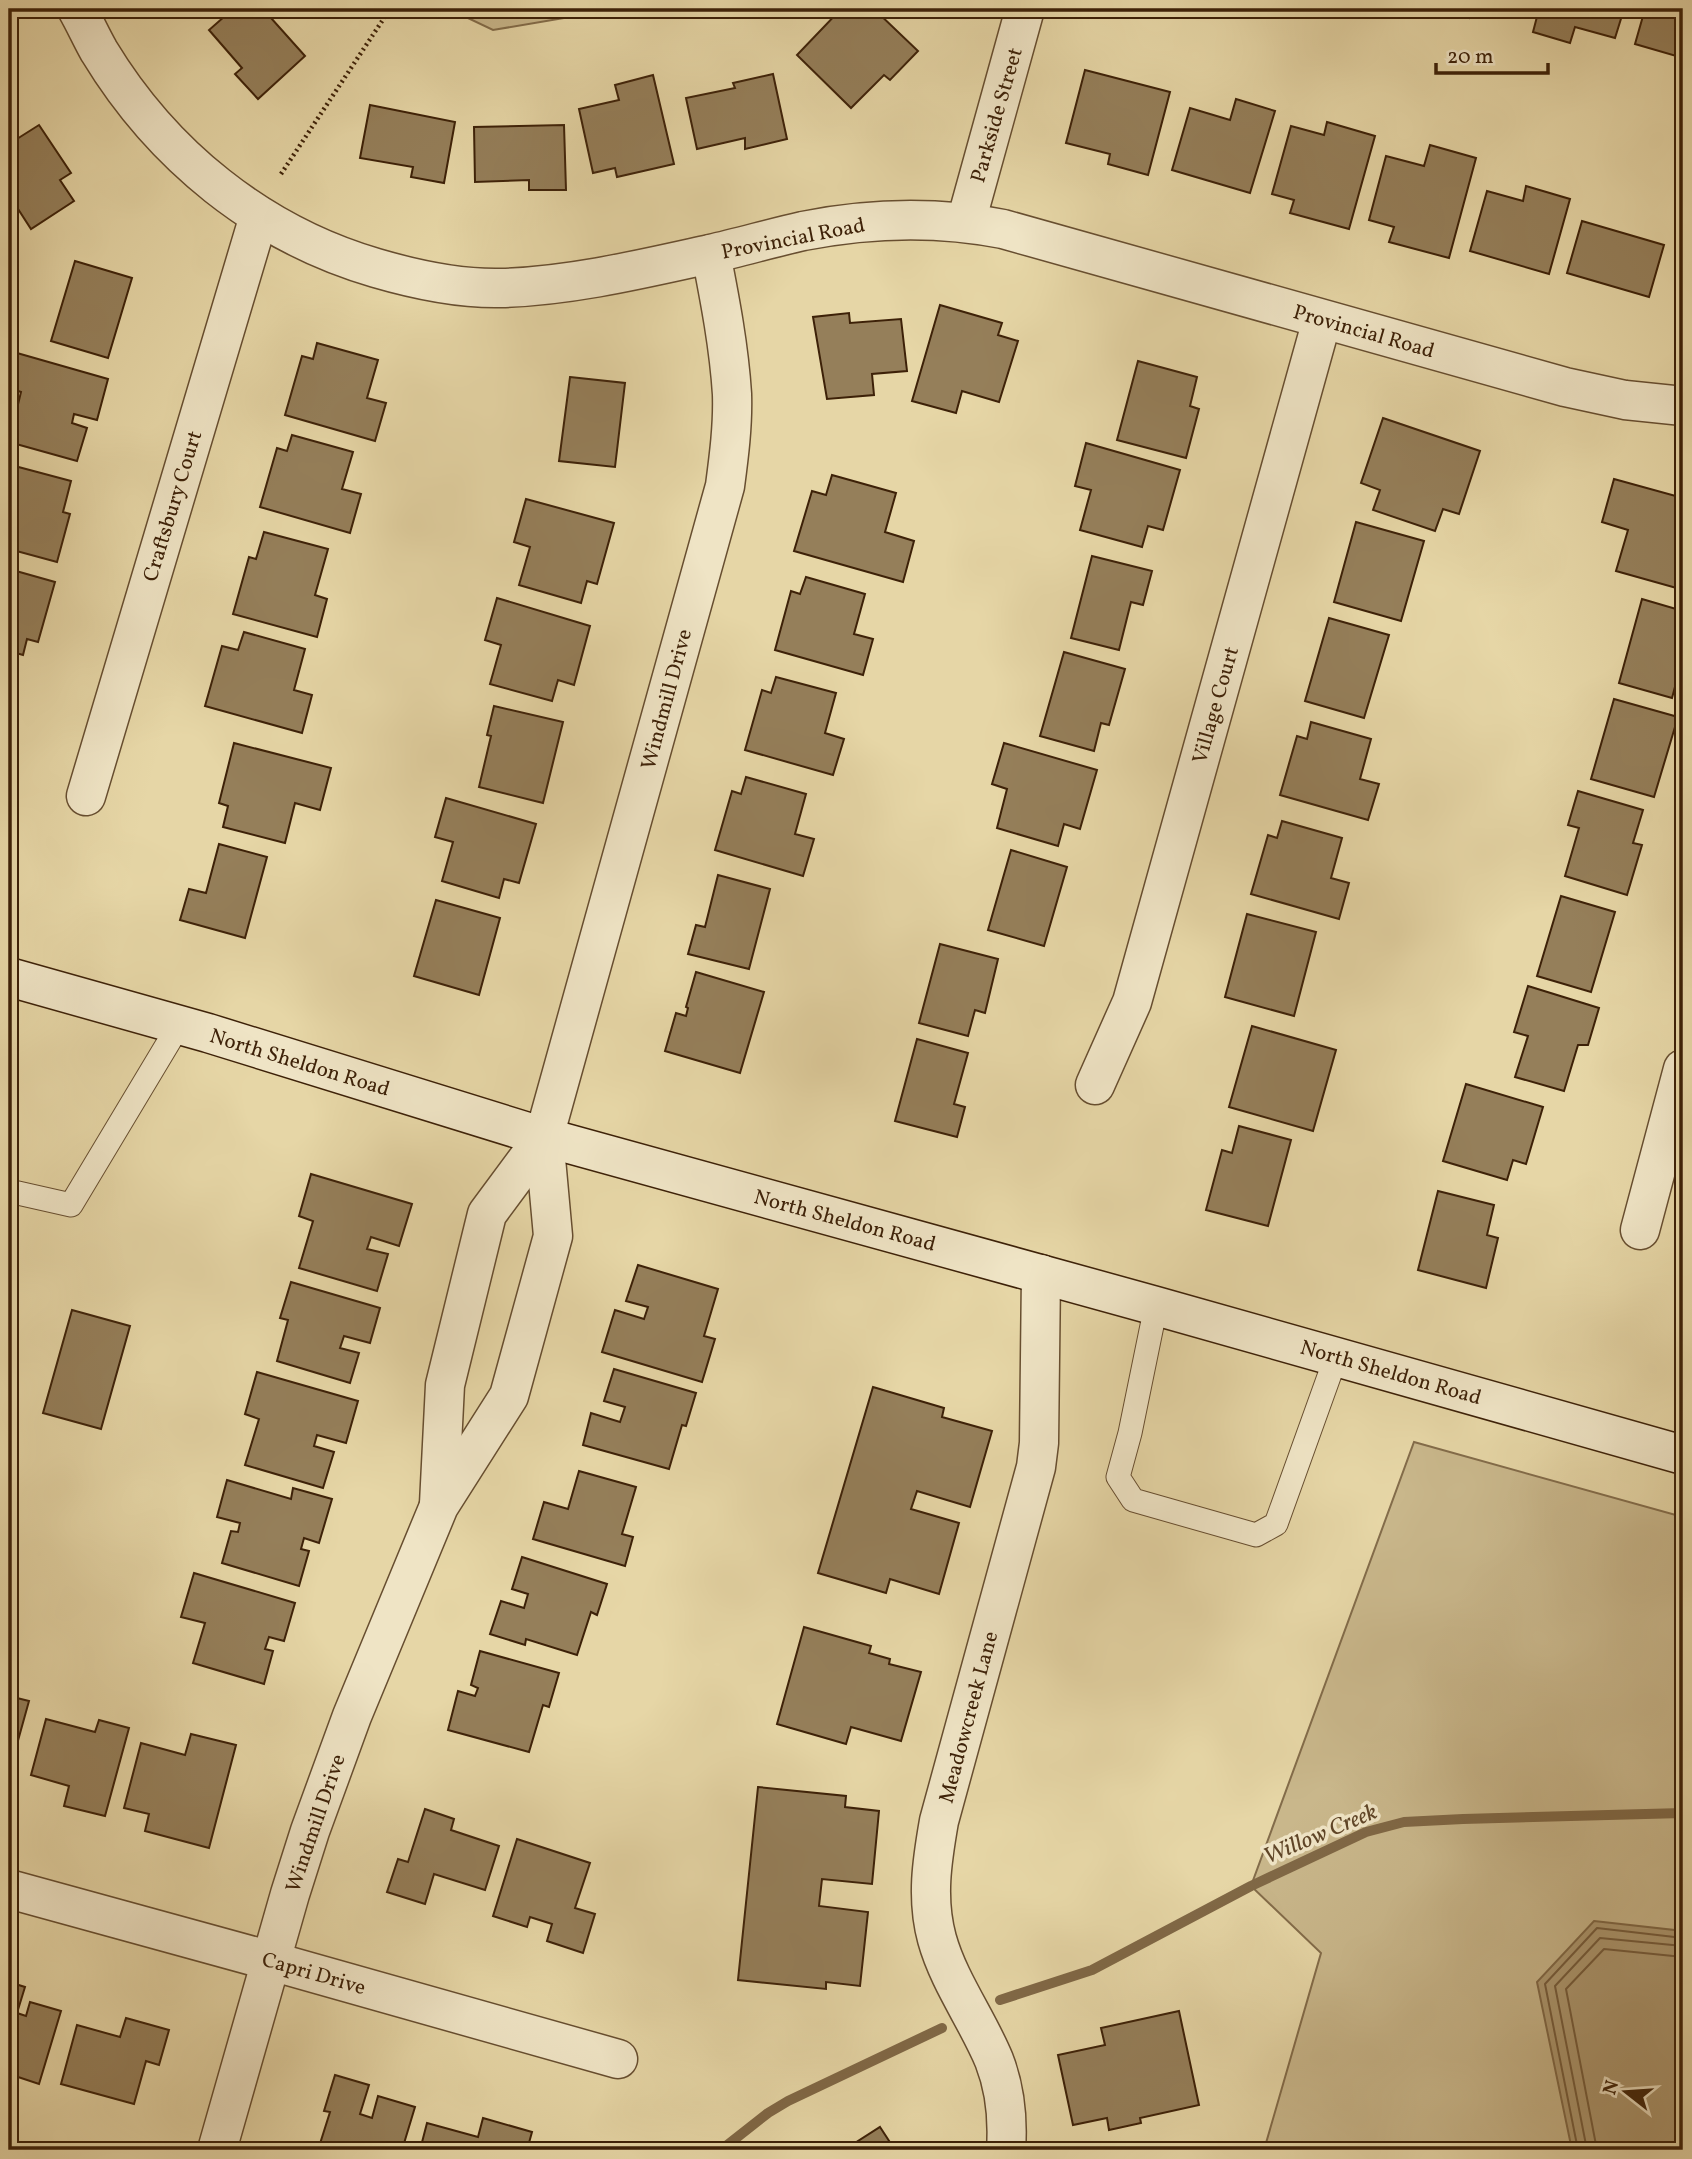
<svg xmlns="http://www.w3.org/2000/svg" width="1692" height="2159" font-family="Vollkorn,serif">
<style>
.green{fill:#c9b78b;stroke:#836c4a;stroke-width:2}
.water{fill:#ad9870;stroke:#806846;stroke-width:2}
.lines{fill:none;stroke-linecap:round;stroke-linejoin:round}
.shore{stroke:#755c3c;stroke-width:2}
.stream{stroke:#806846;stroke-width:10}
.building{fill:#957f5a;stroke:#3d2108;stroke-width:2}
.lane-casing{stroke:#674e30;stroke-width:25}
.street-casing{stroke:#674e30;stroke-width:41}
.secondary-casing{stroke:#3d2108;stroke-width:41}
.path{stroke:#3d2108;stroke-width:4.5;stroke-dasharray:2 3.5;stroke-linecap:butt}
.lane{stroke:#efe4c5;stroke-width:23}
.street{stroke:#efe4c5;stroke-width:38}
.secondary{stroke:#efe4c5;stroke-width:38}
.labels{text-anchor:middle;stroke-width:7;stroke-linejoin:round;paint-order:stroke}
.street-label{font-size:21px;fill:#3d2108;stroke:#efe4c5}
.water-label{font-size:23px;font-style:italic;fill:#5f4527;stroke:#efe4c5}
</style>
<rect width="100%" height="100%" fill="#e6d6a6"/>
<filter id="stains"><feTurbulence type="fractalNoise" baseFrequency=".00286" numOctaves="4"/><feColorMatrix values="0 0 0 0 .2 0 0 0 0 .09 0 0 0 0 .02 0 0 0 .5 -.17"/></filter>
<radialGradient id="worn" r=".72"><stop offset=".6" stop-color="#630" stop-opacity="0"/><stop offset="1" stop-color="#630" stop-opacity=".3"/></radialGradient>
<g class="green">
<polygon points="449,9 617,9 493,30"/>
<polygon points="1414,1442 1683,1517 1683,2150 1264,2150 1321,1953 1251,1886"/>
</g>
<polygon class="water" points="1594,1921 1683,1931 1683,2150 1572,2150 1537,1982"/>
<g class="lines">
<g class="shore">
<polyline points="1578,2150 1545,1984 1597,1928 1683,1938"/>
<polyline points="1587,2150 1555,1986 1600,1938 1683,1946"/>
<polyline points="1597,2150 1566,1989 1604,1949 1683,1957"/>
</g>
<g class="stream">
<polyline points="1000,2000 1092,1970 1251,1886 1366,1832 1404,1822 1463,1819 1683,1813"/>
<polyline points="721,2150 768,2113 788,2101 942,2028"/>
</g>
</g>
<g class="building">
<polygon points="233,9 263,9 305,56 258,99 235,74 242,68 209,30"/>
<polygon points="841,9 874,9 918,51 890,80 884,75 851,108 797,55"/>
<polygon points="1436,9 1472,9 1469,18"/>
<polygon points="1539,9 1624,9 1615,38 1575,27 1570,43 1533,32"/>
<polygon points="1645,9 1683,9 1683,58 1635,44"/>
<polygon points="1085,70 1170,92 1148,175 1108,164 1110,154 1066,143"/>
<polygon points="773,74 787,139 745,149 745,138 697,149 686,98 735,88 733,83"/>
<polygon points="653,75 674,164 617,177 615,168 593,173 579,109 619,100 615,85"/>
<polygon points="1236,99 1275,111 1250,193 1172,170 1190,108 1230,120"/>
<polygon points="370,105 455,122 444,183 411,177 413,167 360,158"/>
<polygon points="1327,122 1375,136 1349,229 1290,213 1294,200 1272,194 1291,126 1324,135"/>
<polygon points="39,125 71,173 60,180 74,201 31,229 9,195 9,144"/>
<polygon points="564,125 566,190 529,190 529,180 475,182 474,127"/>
<polygon points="1430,145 1476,158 1449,258 1389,242 1394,227 1369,220 1386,156 1424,166"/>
<polygon points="1526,186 1570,199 1549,274 1470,251 1487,191 1523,201"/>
<polygon points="1582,221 1664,245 1649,297 1567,273"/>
<polygon points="75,261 132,278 108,358 51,341"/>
<polygon points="940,305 1002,323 998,335 1018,341 999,402 962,391 956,413 912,401"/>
<polygon points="849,313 850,323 901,319 907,371 872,374 874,395 827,399 813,317"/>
<polygon points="317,343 378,360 367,398 386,403 375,441 285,415 302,356 313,359"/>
<polygon points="10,351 108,379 97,420 74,414 72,423 87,428 77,461 9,442 21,392 9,388"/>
<polygon points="1138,361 1197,377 1190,406 1199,409 1186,458 1117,440"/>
<polygon points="570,377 625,383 615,467 559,461"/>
<polygon points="1383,418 1480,451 1459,514 1443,509 1435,531 1373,510 1380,490 1361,483"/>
<polygon points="292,435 353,452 342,489 361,494 350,533 260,507 277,448 287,451"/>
<polygon points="1086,443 1180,470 1163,530 1148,526 1142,547 1080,530 1091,490 1075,486"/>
<polygon points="11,465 71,481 63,512 70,514 57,562 9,549 9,472"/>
<polygon points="832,475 896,493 885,532 914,541 903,582 794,551 812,491 826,495"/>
<polygon points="1614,479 1683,498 1683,576 1680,589 1616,571 1628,530 1602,522"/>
<polygon points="526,499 614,523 597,584 587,581 581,603 519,585 530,547 514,542"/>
<polygon points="1356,522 1424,541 1401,621 1334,602"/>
<polygon points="264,532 328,549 315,595 327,599 317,637 233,614 249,557 256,559"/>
<polygon points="1092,556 1152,571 1143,605 1131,602 1119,650 1071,638"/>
<polygon points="9,569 55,582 38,642 27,639 23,655 9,651"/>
<polygon points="806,577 865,594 854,634 873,639 863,675 775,650 791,591 800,594"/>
<polygon points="497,598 590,626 574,685 558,680 552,701 490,684 501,645 485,640"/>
<polygon points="1642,599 1683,611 1683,657 1672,698 1619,683"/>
<polygon points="1329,618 1389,635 1364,718 1305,701"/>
<polygon points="244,632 305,649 294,690 312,695 302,733 205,706 222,646 238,650"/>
<polygon points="1064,652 1125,669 1109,725 1101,723 1094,751 1040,736"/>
<polygon points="776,677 836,693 825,733 844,739 833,775 745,750 762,690 771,693"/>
<polygon points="1614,699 1678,717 1654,797 1591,779"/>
<polygon points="494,706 563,722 543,803 479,787 491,736 487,735"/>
<polygon points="1311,722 1371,739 1360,779 1379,784 1368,820 1280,795 1297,736 1307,739"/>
<polygon points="234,743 331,768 320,810 295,803 285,843 223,827 228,806 219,803"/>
<polygon points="1004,743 1097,770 1080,829 1064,824 1058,846 997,828 1007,789 992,784"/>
<polygon points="746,777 806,794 795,834 814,839 803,876 715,850 732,791 741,794"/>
<polygon points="1578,791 1643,810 1633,843 1642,845 1627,895 1565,876 1579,828 1568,825"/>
<polygon points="446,798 536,824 519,883 504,879 499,898 442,881 453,842 435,837"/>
<polygon points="1282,821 1342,838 1331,878 1349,883 1339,919 1251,894 1268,835 1277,838"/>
<polygon points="219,844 267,857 245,938 180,920 189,889 206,893"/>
<polygon points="1011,850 1067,867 1044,946 988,930"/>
<polygon points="718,875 770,889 749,969 688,954 696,925 705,927"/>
<polygon points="1561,896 1615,912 1591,992 1537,976"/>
<polygon points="436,900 500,918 479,995 414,976"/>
<polygon points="1247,914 1316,932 1294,1016 1225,997"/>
<polygon points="940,944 998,959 985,1013 975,1010 968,1036 919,1023"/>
<polygon points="696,972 764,992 740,1073 665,1051 676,1013 686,1016 688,1008 686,1007"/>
<polygon points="1528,986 1599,1008 1588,1045 1578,1045 1564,1091 1515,1077 1528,1036 1514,1032"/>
<polygon points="1252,1026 1336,1050 1313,1131 1229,1107"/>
<polygon points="917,1039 968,1053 954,1104 965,1107 957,1137 895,1121"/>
<polygon points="1466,1084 1543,1107 1526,1164 1513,1160 1507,1180 1443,1161"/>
<polygon points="1239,1126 1291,1140 1268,1226 1206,1210 1222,1150 1232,1153"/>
<polygon points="311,1174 412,1204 399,1246 371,1237 367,1249 388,1254 377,1291 299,1268 313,1221 299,1216"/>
<polygon points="1438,1191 1494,1205 1487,1235 1498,1238 1486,1288 1418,1270"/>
<polygon points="638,1265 718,1289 704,1336 715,1339 702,1382 602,1352 615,1310 644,1319 648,1307 626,1301"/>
<polygon points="291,1282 380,1308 370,1343 344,1336 340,1348 359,1353 350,1383 277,1361 288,1320 280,1318"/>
<polygon points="72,1310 130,1326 101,1429 43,1413"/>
<polygon points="614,1369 696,1393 686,1426 682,1425 669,1469 583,1445 591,1413 620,1422 625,1407 604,1401"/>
<polygon points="257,1372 358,1401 346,1443 317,1435 314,1446 334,1452 323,1488 245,1465 259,1419 245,1414"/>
<polygon points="873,1387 944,1408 942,1417 992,1431 970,1507 917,1491 911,1509 959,1523 939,1594 890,1579 886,1593 818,1573"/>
<polygon points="579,1471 636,1487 622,1534 633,1537 625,1566 533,1539 544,1502 568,1509"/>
<polygon points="227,1480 291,1499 293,1488 332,1499 319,1543 304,1538 301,1549 309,1551 299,1586 222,1563 231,1531 238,1532 240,1523 217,1517"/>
<polygon points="522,1557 607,1584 597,1615 591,1612 577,1655 526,1639 525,1645 490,1634 501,1601 524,1608 528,1594 512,1589"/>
<polygon points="194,1573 295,1603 284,1641 269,1637 265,1649 273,1651 264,1684 193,1663 205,1623 181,1617"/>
<polygon points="804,1627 871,1646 869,1653 890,1659 889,1664 921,1672 901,1741 851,1727 846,1744 777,1724"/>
<polygon points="480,1651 559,1673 549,1707 543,1705 529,1752 448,1730 458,1691 475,1696 478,1688 471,1685"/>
<polygon points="9,1696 29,1701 9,1773"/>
<polygon points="46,1719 95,1732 99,1720 129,1728 105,1816 64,1806 69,1786 31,1775"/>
<polygon points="191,1734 236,1745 209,1848 145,1831 149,1814 124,1808 141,1743 185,1755"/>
<polygon points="758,1787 846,1796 845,1807 879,1811 872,1884 822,1879 819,1906 868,1912 860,1986 826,1982 826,1989 738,1980"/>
<polygon points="425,1809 454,1819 451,1830 499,1846 485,1890 434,1874 425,1904 387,1892 398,1859 408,1862"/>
<polygon points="517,1839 590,1863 575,1908 595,1914 583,1953 547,1941 552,1924 530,1917 527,1927 493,1916"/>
<polygon points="9,1982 25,1987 17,2013 26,2016 30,2002 61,2011 39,2084 9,2074"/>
<polygon points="1179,2011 1199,2105 1140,2118 1141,2123 1109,2130 1107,2118 1073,2125 1058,2055 1105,2045 1101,2028"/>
<polygon points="126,2018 169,2030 159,2065 146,2061 134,2104 61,2084 77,2025 120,2037"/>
<polygon points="335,2075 369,2085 360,2114 372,2118 378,2096 415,2107 402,2150 318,2150 330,2112 324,2111"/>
<polygon points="483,2118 532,2132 527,2150 420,2150 427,2123 478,2137"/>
<polygon points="880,2127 895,2150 844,2150"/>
</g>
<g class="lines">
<defs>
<g id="lane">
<polyline points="9,1191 71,1205 179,1025"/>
<polyline points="1156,1306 1130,1433 1118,1477 1133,1500 1256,1535 1276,1524 1336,1357"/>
</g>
<g id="street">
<path d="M77 9C85 23 91 37 99 51 162 155 259 234 376 268 417 280 459 289 501 288 571 286 642 269 710 254 741 247 772 238 803 231 869 218 937 216 1003 229L1565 387 1625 400 1683 406"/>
<polyline points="966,222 1025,9"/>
<polyline points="86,796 259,216"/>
<polyline points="1095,1085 1132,1002 1322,320"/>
<polyline points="1640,1230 1683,1069"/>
<polyline points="439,1504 445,1385 487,1214 544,1137"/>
<polyline points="9,1889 271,1961 618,2059"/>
<path d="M217 2150 290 1894 310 1831 352 1716 439 1506 509 1396 553 1236 544 1137 725 486C729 456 733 425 732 394 729 347 720 300 711 254"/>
<path d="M1006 2150C1008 2121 1005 2088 994 2060 977 2019 949 1982 937 1939 926 1899 932 1861 939 1821L1036 1467 1039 1443 1041 1274"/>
</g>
<polyline id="secondary" points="9,977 208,1033 544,1137 1156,1306 1683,1455"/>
</defs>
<use href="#lane" class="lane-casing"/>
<use href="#street" class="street-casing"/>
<use href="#secondary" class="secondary-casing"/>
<polyline class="path" points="281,174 390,9"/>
<use href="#lane" class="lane"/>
<use href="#street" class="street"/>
<use href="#secondary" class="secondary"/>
</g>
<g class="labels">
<g class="street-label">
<text transform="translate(996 115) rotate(-74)" y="7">Parkside Street</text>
<text transform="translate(793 238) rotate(-11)" y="7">Provincial Road</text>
<text transform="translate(1364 331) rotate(16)" y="7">Provincial Road</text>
<text transform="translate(172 506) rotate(-73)" y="7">Craftsbury Court</text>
<text transform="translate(666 699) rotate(-75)" y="7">Windmill Drive</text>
<text transform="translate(1215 705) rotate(-74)" y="7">Village Court</text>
<text transform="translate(300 1062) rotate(17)" y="7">North Sheldon Road</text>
<text transform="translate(845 1220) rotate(15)" y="7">North Sheldon Road</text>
<text transform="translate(1391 1372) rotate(16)" y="7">North Sheldon Road</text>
<text transform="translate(968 1717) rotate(-75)" y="7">Meadowcreek Lane</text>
<text transform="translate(315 1823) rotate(-71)" y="7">Windmill Drive</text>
<text transform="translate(314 1973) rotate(16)" y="7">Capri Drive</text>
</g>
<g class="water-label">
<text transform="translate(1320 1833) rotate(-23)" y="8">Willow Creek</text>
</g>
</g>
<rect width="1692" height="2159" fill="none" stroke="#e6d6a6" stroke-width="35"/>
<rect x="10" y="10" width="1671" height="2138" fill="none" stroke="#3d2108" stroke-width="3.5"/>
<rect x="18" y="18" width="1657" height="2124" fill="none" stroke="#3d2108" stroke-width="2"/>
<g transform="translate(1626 2092) rotate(287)" stroke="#efe4c5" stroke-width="5" paint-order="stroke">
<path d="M0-5L12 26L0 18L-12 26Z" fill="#3d2108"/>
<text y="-10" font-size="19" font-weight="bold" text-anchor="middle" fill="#3d2108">N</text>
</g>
<path d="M1436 63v10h112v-10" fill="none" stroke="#3d2108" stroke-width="3.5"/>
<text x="1447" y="63" font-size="21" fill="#3d2108" stroke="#efe4c5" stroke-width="5" paint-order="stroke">20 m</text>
<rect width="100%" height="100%" filter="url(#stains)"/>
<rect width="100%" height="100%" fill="url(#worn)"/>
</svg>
